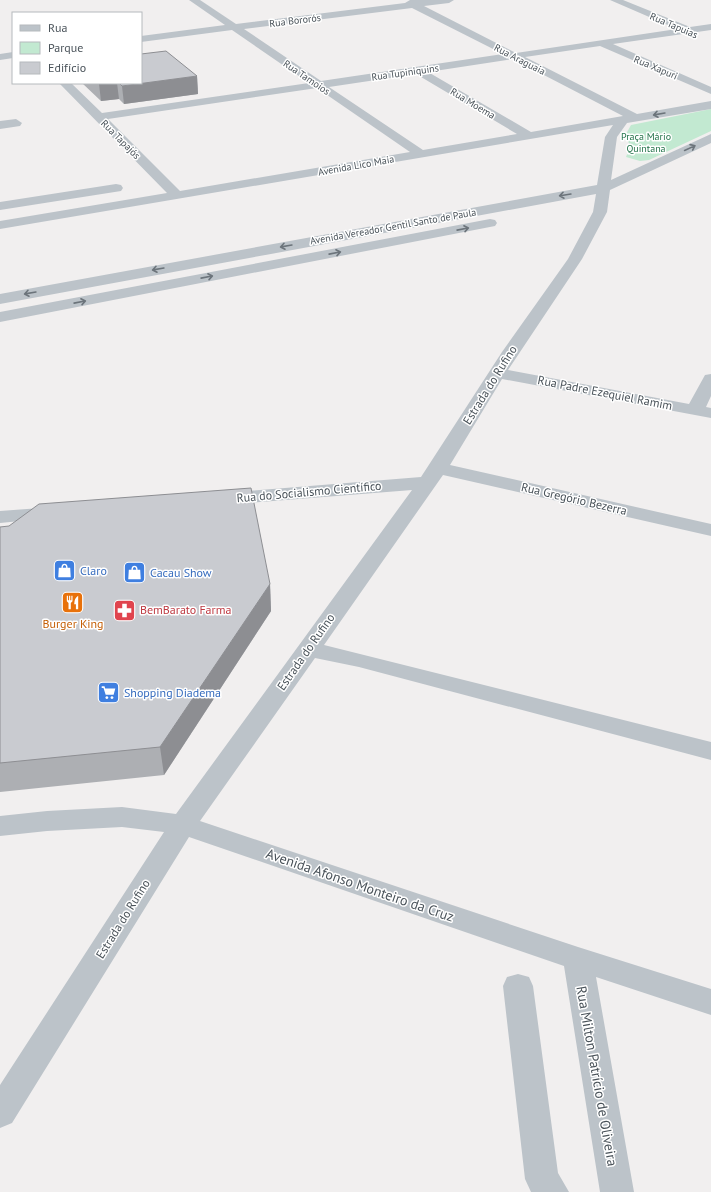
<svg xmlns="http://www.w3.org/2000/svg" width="711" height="1192" font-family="'PT Sans',sans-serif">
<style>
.green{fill:#c2e9d1}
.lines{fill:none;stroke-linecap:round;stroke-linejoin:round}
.minor{fill:#bcc3c9;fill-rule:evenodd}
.wall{fill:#adafb3}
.shaded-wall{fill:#8d8e92}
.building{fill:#c9cbd0;stroke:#8d8e92}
.oneway{stroke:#6c747b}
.labels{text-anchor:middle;stroke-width:3;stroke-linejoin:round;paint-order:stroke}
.far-street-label{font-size:10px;fill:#495259;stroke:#fff}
.far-park-label{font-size:10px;fill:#227249;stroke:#fff}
.street-label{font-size:12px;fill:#495259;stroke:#fff}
.shop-label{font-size:12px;fill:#366cbe;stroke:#fff;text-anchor:start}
.health-label{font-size:12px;fill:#be3a42;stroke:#fff;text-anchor:start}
.food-label{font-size:12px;fill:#c56008;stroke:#fff}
.near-street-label{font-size:14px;fill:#495259;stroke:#fff}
</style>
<rect width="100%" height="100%" fill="#f1efef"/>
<polygon class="green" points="711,109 711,131 649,160 640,161 626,157 630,147 626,134 631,125"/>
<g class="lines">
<g class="minor">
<path d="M189 0H200L236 24 405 3 410 0H454L449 3 424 6 516 53 677 29 610 0H623L690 27 711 24V30L613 44 711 87V94L600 46 525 57 637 114 711 101V109L627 123 617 137 611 180 711 134V143L610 190 607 212 582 259 508 370 689 404 705 375 711 374V396L706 407 711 408V418L502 379 450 465 711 524V536L443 475 324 645 711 742V760L359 667 315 658 200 821 578 947 711 989V1015L596 977 634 1192H600L564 966 189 837 12 1123 0 1128V1085L164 832 122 827 47 831 0 836V816L47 811 122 807 176 814 412 490 222 505 215 503 212 499 215 495 222 493 421 477 502 352 568 259 593 212 596 194 0 304V294L597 185 605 137 613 125 0 229V221L167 193 59 83H71L102 113 309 83 232 30 141 42V36L225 25ZM412 8 503 54 321 81 244 29ZM513 59 623 116 531 132 428 72ZM416 74 517 134 423 150 329 87ZM317 88 410 152 180 191 108 119Z"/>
<polygon points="13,52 13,58 0,60 0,54"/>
<polygon points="16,119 22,123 20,126 0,129 0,121"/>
<polygon points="116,184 121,185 123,188 121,191 0,210 0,202"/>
<polygon points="490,219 495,220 497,223 495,226 0,322 0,312"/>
<polygon points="54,507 61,509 64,513 61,517 0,523 0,511"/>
<polygon points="518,974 529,977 533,986 558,1173 569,1192 531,1192 525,1179 503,986 507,977"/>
</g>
</g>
<g class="wall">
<polygon points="197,76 198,94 124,104 119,99 101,101 82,83 141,83"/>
<polygon points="0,527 270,584 271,611 164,775 0,792"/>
</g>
<g class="shaded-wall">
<polygon points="197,76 198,94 124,104 122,86"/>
<polygon points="105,83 117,83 119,99 101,101 99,84"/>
<polygon points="270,584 271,611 164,775 160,747"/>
</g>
<g class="building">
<polygon points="166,51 197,76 122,86 119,83 141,83 141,54"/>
<polygon points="251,488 270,584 160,747 0,763 0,527 9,526 39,504"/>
</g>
<defs><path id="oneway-shaft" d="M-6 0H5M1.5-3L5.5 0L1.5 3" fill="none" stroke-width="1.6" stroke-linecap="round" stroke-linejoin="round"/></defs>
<g class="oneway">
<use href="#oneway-shaft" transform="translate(659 114) rotate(170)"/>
<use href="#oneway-shaft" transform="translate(690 148) rotate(-25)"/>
<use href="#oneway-shaft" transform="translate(565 195) rotate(171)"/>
<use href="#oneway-shaft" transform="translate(463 229) rotate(-11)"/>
<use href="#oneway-shaft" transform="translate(286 246) rotate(170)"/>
<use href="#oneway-shaft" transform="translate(335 253) rotate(-11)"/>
<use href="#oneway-shaft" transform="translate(158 269) rotate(170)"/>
<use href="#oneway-shaft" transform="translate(207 277) rotate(-11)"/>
<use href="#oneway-shaft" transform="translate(30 293) rotate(170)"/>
<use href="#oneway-shaft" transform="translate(80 302) rotate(-11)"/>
</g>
<defs>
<symbol id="shop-square" viewBox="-11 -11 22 22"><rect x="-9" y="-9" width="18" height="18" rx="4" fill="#3f7fe0" stroke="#fff"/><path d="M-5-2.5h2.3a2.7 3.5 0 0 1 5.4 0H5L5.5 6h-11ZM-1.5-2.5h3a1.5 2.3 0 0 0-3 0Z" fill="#fff"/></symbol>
<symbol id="restaurant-square" viewBox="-11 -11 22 22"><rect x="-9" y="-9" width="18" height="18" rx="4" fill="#e8710a" stroke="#fff"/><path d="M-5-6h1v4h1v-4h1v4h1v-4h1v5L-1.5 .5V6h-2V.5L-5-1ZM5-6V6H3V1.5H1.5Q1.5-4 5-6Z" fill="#fff"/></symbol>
<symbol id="pharmacy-square" viewBox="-11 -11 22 22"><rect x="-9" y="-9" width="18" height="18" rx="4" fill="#e0444e" stroke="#fff"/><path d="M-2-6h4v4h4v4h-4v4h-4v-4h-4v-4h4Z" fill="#fff"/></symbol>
<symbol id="supermarket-square" viewBox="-11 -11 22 22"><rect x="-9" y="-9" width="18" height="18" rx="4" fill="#3f7fe0" stroke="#fff"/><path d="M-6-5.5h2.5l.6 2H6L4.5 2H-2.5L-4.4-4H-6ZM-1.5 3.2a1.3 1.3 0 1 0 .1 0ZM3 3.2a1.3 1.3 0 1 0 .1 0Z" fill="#fff"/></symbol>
</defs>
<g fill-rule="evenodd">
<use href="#shop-square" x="52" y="558" width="25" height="25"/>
<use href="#shop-square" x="122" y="560" width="25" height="25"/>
<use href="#restaurant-square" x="60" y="590" width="25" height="25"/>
<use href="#pharmacy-square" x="112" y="598" width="25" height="25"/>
<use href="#supermarket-square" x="96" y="680" width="25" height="25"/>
</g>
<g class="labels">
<g class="far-street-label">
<text transform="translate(295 20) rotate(-7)" y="4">Rua Bororós</text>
<text transform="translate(674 25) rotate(23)" y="4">Rua Tapuias</text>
<text transform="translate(520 59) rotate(27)" y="4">Rua Araguaia</text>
<text transform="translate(656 67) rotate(23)" y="4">Rua Xapuri</text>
<text transform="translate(405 72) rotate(-8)" y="4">Rua Tupiniquins</text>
<text transform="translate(307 77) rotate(34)" y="4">Rua Tamoios</text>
<text transform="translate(473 103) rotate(31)" y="4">Rua Moema</text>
<text transform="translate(121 139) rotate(45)" y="4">Rua Tapajós</text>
<text transform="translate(356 165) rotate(-10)" y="4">Avenida Lico Maia</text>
<text transform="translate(393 226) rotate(-10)" y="4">Avenida Vereador Gentil Santo de Paula</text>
</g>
<g class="far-park-label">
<text x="646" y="140">Praça Mário<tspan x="646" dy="12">Quintana</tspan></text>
</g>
<g class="street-label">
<text transform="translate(490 385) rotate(-58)" y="4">Estrada do Rufino</text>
<text transform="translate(605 393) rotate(11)" y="4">Rua Padre Ezequiel Ramim</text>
<text transform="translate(309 492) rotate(-5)" y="4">Rua do Socialismo Científico</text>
<text transform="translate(574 499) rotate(13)" y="4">Rua Gregório Bezerra</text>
<text transform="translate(306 652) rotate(-55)" y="4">Estrada do Rufino</text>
<text transform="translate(123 919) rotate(-58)" y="4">Estrada do Rufino</text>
</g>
<g class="shop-label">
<text x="80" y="575">Claro</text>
<text x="150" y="577">Cacau Show</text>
<text x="124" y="697">Shopping Diadema</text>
</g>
<g class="health-label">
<text x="140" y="614">BemBarato Farma</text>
</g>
<g class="food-label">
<text x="73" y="628">Burger King</text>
</g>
<g class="near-street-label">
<text transform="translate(360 885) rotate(19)" y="5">Avenida Afonso Monteiro da Cruz</text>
<text transform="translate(597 1076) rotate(80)" y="5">Rua Milton Patrício de Oliveira</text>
</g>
</g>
<rect x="12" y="12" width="130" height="72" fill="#ffffff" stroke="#b6babd"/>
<rect x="20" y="25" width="20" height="6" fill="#bcc3c9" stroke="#b6babd"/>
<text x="48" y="32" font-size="12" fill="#495259">Rua</text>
<rect x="20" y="42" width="20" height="12" fill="#c2e9d1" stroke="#b6babd"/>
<text x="48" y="52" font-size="12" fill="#495259">Parque</text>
<rect x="20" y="62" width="20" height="12" fill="#c9cbd0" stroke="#b6babd"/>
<text x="48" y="72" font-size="12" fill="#495259">Edifício</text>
</svg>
